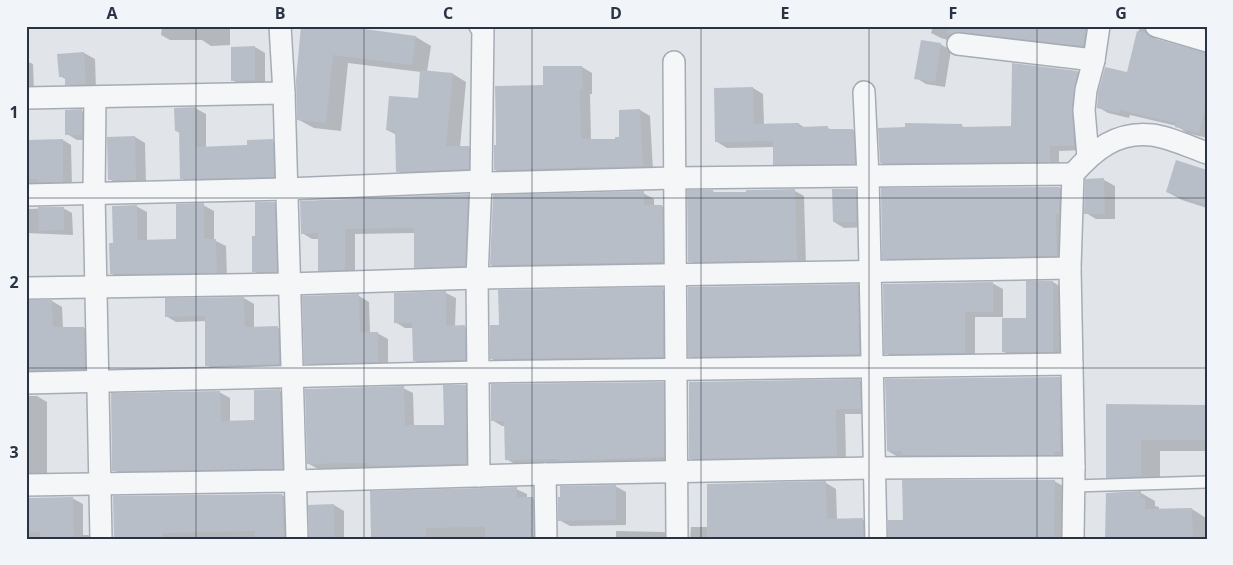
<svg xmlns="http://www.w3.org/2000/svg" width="1233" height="565" font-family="'Open Sans',sans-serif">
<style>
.shadow{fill:#0003}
.building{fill:#b8bec8}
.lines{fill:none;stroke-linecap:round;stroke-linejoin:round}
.lane-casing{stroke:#a6acb5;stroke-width:14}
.street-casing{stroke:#a6acb5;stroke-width:24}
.lane{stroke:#f4f6f8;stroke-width:11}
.street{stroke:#f4f6f8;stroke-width:21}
.grid{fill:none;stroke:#293343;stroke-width:1;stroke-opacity:0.55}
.neatline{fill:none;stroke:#293343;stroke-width:2}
.grid-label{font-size:16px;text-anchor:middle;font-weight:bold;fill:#293343}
</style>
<rect width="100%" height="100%" fill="#e1e5ea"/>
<g class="shadow">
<polygon points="162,26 230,26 230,45 211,46 202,40 170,40 161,35"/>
<polygon points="303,26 416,37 431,46 427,72 453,74 466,82 460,147 469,147 482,155 482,176 411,179 397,171 397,135 387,130 419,100 421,72 348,63 341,131 314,128 299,120"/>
<polygon points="933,26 1098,26 1093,51 957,43 941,38 931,33"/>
<polygon points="1140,26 1155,26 1154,36 1156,39 1207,54 1207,138 1187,133 1177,126 1130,115 1129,118 1108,113 1098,107 1128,73"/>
<polygon points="940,44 951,50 945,87 926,84 916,78"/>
<polygon points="255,47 265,53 265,85 243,86 232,80"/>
<polygon points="84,53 95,59 96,90 77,90 67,84 67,80 60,76 59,55"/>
<polygon points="26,61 33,64 34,92 26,96"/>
<polygon points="1014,64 1078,72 1087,77 1083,150 1059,151 1059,166 890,168 881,163 962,126 966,128 1013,128"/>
<polygon points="582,67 592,73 592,94 590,94 591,140 616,140 620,138 620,111 640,110 650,116 653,171 505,175 495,170 545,86"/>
<polygon points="753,88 763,94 764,125 799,124 805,128 828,128 832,130 853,130 863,136 865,169 785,170 774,164 774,147 727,148 717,142"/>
<polygon points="195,108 206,114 206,148 249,146 273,141 283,147 284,182 192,184 181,178 180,133 176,131"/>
<polygon points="67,111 82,111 92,117 92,140 77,140 67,134"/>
<polygon points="135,137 145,143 146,185 120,185 109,179"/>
<polygon points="26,140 63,140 71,145 72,186 26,191"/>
<polygon points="1207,172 1207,208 1182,200 1167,192"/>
<polygon points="1087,180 1104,180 1115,186 1115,219 1096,219 1086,213"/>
<polygon points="1060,188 1070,194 1067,261 894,264 884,258"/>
<polygon points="855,190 866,196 867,227 844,228 834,222"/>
<polygon points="713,191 717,194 795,191 804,196 806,265 699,267 689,261"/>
<polygon points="643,193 654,199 654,206 662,206 672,212 673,268 502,271 491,265"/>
<polygon points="468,195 478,201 475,271 426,273 415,267 415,233 355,234 355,275 330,276 319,270 319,239 312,239 302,233"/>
<polygon points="274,203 285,209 287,277 264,277 253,271"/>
<polygon points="203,205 214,211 214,240 226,246 227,278 121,280 111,273 114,244 136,206 147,212 147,241 178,241"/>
<polygon points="63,208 72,213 73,235 26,233 26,209"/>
<polygon points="1053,282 1063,288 1063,357 1014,358 1004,352 1003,317 975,317 975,358 896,359 886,353 992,283 1003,289 1003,319 1028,319"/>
<polygon points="858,285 868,291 869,360 700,362 690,356"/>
<polygon points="663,289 673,294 673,362 502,364 492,359 500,326"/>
<polygon points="446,293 456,298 455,327 465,327 474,332 475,365 424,366 414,360 413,328 405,328 395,322 395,294"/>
<polygon points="359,296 369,302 370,333 377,333 388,339 388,367 316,369 306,363"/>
<polygon points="244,298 254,304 254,328 278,328 288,333 289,369 216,371 207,365 207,321 176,322 166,316 166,300"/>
<polygon points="26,301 52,301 62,307 63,328 84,328 94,334 95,374 26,382"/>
<polygon points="1059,378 1070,384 1064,460 914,461 906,457 898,457 888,451"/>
<polygon points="860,381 870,386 870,414 845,414 846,461 700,464 690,458"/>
<polygon points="663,383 673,389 673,462 515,464 506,459 505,426 502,426 492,420"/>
<polygon points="465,386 475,392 476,469 380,471 374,468 318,469 309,464 403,388 413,393 414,426 445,426"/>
<polygon points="280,391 290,396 292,474 124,476 113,470 219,392 230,398 230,422 256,422"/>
<polygon points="26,396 37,396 47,402 47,478 26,484"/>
<polygon points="1108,405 1207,406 1207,451 1160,451 1160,487 1126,488 1107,477"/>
<polygon points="1054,481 1065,487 1065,539 889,539 905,521"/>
<polygon points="826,483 836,489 837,520 863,520 873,526 874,539 690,539 691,527 708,527 708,485"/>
<polygon points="615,486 626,492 626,525 570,526 559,520 561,499"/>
<polygon points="516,489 527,494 527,499 533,499 543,504 543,539 311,539 334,505 344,511 344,538 372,538"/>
<polygon points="1141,493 1155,501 1155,506 1159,507 1159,510 1192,509 1206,518 1207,539 1107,539 1107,494"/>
<polygon points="282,495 292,501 294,539 257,539 257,537 115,539"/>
<polygon points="72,498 83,504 83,535 88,535 94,539 26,539 26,499"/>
<polygon points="616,531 664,532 675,539 616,539"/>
</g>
<g class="building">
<polygon points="301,26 342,26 416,36 412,65 333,55 326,123 297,120 296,80"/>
<polygon points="948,26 1086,26 1083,46 959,32 951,34 947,33"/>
<polygon points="1137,31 1146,33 1152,38 1207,53 1207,100 1199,133 1175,127 1176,123 1120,110 1119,113 1097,108 1098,92 1105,67 1127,72"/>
<polygon points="921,40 941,43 935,82 914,79"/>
<polygon points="255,46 255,80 231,81 231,47"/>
<polygon points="84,52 86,84 65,85 65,77 59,77 57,54"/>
<polygon points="1012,63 1078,71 1074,89 1072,109 1074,146 1050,146 1050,162 880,163 878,128 905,127 905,123 962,124 962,127 1011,126"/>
<polygon points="543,66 582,66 583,89 580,89 581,139 615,139 615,137 619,137 619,110 640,109 643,166 494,170 494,145 496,145 496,135 495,86 543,85"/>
<polygon points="420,70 453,73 446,146 469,146 469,169 396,172 395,131 386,130 389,96 418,98"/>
<polygon points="753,87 754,124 799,123 799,127 828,126 828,129 853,129 855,164 773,165 773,141 715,142 714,88"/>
<polygon points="196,107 196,147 247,145 247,140 273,139 274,177 180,179 179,131 175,131 174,108"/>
<polygon points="82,109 82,135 65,135 65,110"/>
<polygon points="135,136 136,180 108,180 107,137"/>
<polygon points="63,139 63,182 37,182 37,179 26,179 26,140"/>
<polygon points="1176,160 1207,170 1207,205 1166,192"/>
<polygon points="1104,178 1105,214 1084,214 1085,179"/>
<polygon points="1060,187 1059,214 1056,214 1057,256 882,259 881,188"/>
<polygon points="795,189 797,260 688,262 687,190 713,190 713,192 746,192 746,190"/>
<polygon points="832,189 856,189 856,222 833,222"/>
<polygon points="644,191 644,205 662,205 663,262 490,265 493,195"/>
<polygon points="468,194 465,266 414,268 414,228 345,229 345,270 318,271 318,233 301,234 300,201"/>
<polygon points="255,202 275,202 277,272 252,272 252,236 255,236"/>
<polygon points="204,203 204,239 216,239 217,273 110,274 109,243 113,243 112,206 137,205 137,240 176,239 176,204"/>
<polygon points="38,207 64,207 64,230 39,231"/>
<polygon points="1026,281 1053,281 1053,352 1002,352 1002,318 1026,318"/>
<polygon points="993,282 993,312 965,312 965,353 884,354 883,284"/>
<polygon points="858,284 859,354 688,357 688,287"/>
<polygon points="663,287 663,357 490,359 490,325 499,325 498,290"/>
<polygon points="446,291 446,326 465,325 465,360 413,361 412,323 394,323 394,293"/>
<polygon points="359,294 360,332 378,332 378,362 304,364 302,296"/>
<polygon points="244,297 245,327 278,326 279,364 205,366 205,316 165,317 165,298"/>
<polygon points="26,300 52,300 53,327 84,327 85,369 26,370"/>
<polygon points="1060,377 1060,451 1054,452 1054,455 902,455 902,451 887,451 885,379"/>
<polygon points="860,379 861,409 836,409 837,456 689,459 689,382"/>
<polygon points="664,382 664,457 559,461 559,459 505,460 504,421 491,421 491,384"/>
<polygon points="443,385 466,385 466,464 369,466 369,463 307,464 305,389 404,386 405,425 444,425"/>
<polygon points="280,389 282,469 112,471 111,393 220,391 221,421 254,420 254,390"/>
<polygon points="1106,404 1207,405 1207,440 1141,440 1141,476 1106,478"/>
<polygon points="902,480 1055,480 1054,539 888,539 888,520 903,520"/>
<polygon points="826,481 827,519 863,518 863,539 707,539 707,484"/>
<polygon points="616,485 616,520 558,521 558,497 560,497 560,486"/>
<polygon points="517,487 517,497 533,497 534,539 485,539 485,527 426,528 426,539 371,539 370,491"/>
<polygon points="1141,491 1141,498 1145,498 1145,509 1192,508 1193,539 1105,539 1106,493"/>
<polygon points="282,494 284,539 255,539 255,531 163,533 163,539 114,539 113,496"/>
<polygon points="73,497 74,539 41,539 40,532 26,532 26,498"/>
<polygon points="334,504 334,539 309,539 308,505"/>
</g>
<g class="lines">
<defs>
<polyline id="lane" points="1074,486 1207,482"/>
<g id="street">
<polyline points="280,26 284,93 297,539"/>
<polyline points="1156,26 1207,41"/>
<polyline points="958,44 1094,60"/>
<polyline points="674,62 677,539"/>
<polyline points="864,92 868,176 876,539"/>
<polyline points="95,97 94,194 101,539"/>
<polyline points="26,98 284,93"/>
<polyline points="1088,157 1084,110 1086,90 1094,60 1099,26"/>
<polyline points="26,195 287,189 481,181 487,183 674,178 1073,174"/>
<polyline points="26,288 289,284 477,278 1070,268"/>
<polyline points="26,383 478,372 1072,364"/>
<polyline points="545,474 546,539"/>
<polyline points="479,476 477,278 481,181 483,27 480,26"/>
<polyline points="26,485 295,481 545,474 874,468 1074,467"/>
<path d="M1073 539 1074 467 1070 268 1073 174C1094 150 1117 131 1152 135 1169 137 1190 147 1207 153"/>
</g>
</defs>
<use href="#lane" class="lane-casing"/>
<use href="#street" class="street-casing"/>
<use href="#lane" class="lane"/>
<use href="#street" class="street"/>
</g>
<path class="grid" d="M196 26V539M364 26V539M532 26V539M701 26V539M869 26V539M1037 26V539M26 198H1207M26 368H1207"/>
<rect width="1233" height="565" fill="none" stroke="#f1f4f8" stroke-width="55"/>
<rect x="28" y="28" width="1178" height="510" class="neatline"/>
<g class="grid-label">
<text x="112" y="19">A</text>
<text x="280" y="19">B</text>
<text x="448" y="19">C</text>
<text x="616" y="19">D</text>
<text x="785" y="19">E</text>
<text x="953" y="19">F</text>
<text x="1121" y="19">G</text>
<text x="14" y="118">1</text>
<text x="14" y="288">2</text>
<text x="14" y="458">3</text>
</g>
</svg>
